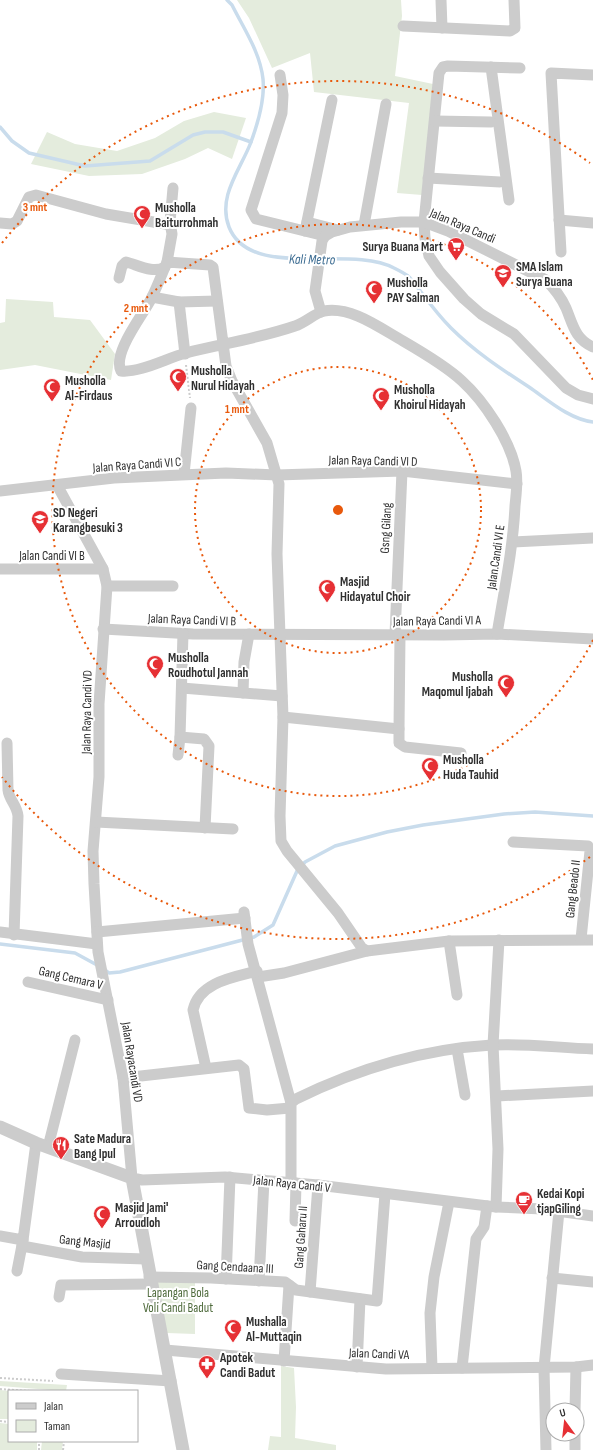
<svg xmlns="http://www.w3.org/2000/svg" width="593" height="1450" font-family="'Sofia Sans Condensed',sans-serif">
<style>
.green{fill:#e4ecdd}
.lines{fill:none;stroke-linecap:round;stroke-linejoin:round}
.stream{stroke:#c9dcec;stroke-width:3.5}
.path{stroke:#ccc;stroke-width:2;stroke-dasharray:2 2;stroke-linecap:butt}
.minor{stroke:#ccc;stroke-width:11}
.tertiary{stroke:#ccc;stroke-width:13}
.ring{fill:none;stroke:#e8590c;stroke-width:2;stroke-dasharray:2 4}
.labels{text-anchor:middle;stroke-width:4;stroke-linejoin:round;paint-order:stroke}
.poi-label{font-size:13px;font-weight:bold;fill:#2f2f2f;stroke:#fff;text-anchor:start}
.street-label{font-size:13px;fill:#2f2f2f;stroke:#fff}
.park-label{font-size:13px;fill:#4f6b3c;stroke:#fff}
.water-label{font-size:14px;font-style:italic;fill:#3c6c92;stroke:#fff}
.centre{fill:#e8590c;stroke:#fff;stroke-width:2}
.ring-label{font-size:12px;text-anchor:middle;font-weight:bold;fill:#e8590c;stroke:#fff;stroke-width:4;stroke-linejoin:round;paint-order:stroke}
</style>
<rect width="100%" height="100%" fill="#fff"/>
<g class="green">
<polygon points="237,0 401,0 402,16 395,76 433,84 422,195 397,193 409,103 314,92 310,53 272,68 249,18"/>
<polygon points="214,112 246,118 232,159 208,148 185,159 142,174 89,176 31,164 47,132 75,144 117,151 155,138 184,121"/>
<polygon points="6,299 53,302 54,317 90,320 115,354 111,380 35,365 0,370 0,323 5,322"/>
<polygon points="155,1280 195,1280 195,1334 167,1333"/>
<polygon points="281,1366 294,1368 296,1407 295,1438 336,1445 336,1450 268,1450 270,1436 281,1437"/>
<polygon points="0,1381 67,1385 66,1391 64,1391 0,1386"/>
<polygon points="0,1390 9,1391 9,1419 0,1419"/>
<polygon points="0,1423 9,1424 9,1441 37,1441 37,1450 0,1450"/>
<polygon points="42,1441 63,1441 62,1450 41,1450"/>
</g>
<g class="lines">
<g class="stream">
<path d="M227 0 232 5C244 29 260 52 263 79 265 99 258 123 251 142 241 169 217 196 229 227 250 281 350 244 394 268 398 270 404 273 408 276 413 280 417 287 421 292 430 304 440 317 451 328 474 351 501 369 529 387 548 400 569 419 593 422"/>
<polyline points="0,127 12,141 29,153 85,166 150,161 193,135 205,132 223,132 251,142"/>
<polyline points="0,944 75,953 97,965"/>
<polyline points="104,969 109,973 120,972 254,937 273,925 297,871 305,862 335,846 387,832 423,825 504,814 535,812 593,816"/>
</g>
<g class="path">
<polyline points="186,365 190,398"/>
<polyline points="0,1378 53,1381"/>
<polyline points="0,1389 31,1391"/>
<polyline points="0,1421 9,1422"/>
<polyline points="39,1450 39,1441"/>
<polyline points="63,1450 64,1441"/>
</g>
<g class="minor">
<polyline points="441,0 442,28"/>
<polyline points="403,26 510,31 515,28 514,0"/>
<polyline points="491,67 509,200"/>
<polyline points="520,68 448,66 443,67 439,73 424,222 425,238 429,256 440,272 464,299 481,314 514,334 566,388 578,395 593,399"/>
<polyline points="280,75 283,95 282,113 251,210 256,219 325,236"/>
<polyline points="435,121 491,122"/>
<polyline points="428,178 500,182"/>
<polyline points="559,220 593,223"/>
<polyline points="307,222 338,230"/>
<polyline points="0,223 12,224 17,221 29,197 36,195 106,214 171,225"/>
<polyline points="364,225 386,104"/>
<polyline points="305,231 332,100"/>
<polyline points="561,252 551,73 593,75"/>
<polyline points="167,262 172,234 170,222 173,188"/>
<path d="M119 278 122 266 126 262C138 265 153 274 165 267"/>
<polyline points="152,297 179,302 217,301"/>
<polyline points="179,302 185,354"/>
<path d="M321 312 315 291 322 241 325 236 332 232 350 227 401 222H424L448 231 546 280C554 288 561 297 566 308 573 325 575 339 593 347"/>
<polyline points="184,474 191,408"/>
<polyline points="57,485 103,569 107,586 99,704 99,777 93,851 94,884 98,952 123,1078 132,1178 142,1180 225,1177 318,1185 496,1207 543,1209 593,1216"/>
<polyline points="0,491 114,478 226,473 277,475 402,471 517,484"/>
<polyline points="513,542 593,538"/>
<polyline points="0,569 103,569"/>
<polyline points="107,586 173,586"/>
<polyline points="103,629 193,634 444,635 497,634 593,639"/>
<polyline points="183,633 180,737 204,739 209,746 205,828"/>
<path d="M497 634C504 591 513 549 515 506 516 495 518 482 516 471 511 441 484 401 462 381 446 366 422 352 403 341 380 328 351 306 324 311 315 313 305 323 295 326 260 338 222 344 186 353 167 358 140 373 121 371 112 353 143 315 151 299 157 287 162 274 167 262L210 265 213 267 226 366 232 381 267 443 279 484 277 554 283 717 280 816 281 841 287 851 338 913 362 948 367 951 449 941 593 940"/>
<polyline points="395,635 402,471"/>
<polyline points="182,688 282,696"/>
<polyline points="243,693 244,662 249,634"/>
<polyline points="283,717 399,729 399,743 405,747 461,753"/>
<polyline points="399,729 400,635"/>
<path d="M7 743 8 790C9 800 17 805 18 816L14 935"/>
<polyline points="178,755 180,737"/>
<polyline points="96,822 233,829"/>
<polyline points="513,842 588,846 590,851 581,939"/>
<polyline points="244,912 248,944 291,1103"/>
<polyline points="0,932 97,944"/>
<polyline points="97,932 245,918"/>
<polyline points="449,941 457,995"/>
<polyline points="258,977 284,973 367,951"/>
<polyline points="28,982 108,1000"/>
<polyline points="457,1049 465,1095"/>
<path d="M206 1068 193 1010C199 982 234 977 257 971"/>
<polyline points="123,1078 239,1065 244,1069 249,1108 267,1110 290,1108"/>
<polyline points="497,1096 593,1091"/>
<polyline points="48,1147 75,1040"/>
<path d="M291 1182V1103L296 1099C357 1069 424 1049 492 1045 525 1043 560 1048 593 1049"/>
<polyline points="496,1207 498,1149 493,1045 499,940"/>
<polyline points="295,1221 296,1183"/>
<polyline points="0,1236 23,1240 36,1143"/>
<polyline points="22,1246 82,1257 146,1259"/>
<polyline points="17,1271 23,1240"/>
<polyline points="149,1277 211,1278 285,1282 296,1290 377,1301 385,1194"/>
<polyline points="552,1278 593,1282"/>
<polyline points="226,1279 230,1177"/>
<polyline points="259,1281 264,1180"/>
<polyline points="310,1292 318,1185"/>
<polyline points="59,1297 61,1285 151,1284"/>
<polyline points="165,1350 386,1369 576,1367 593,1365"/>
<polyline points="284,1361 289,1285"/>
<polyline points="357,1367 360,1299"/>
<polyline points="432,1368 430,1313 434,1277 449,1202"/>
<polyline points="462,1368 476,1239 484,1227 487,1206"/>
<polyline points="61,1374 171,1381"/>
<polyline points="575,1410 576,1367"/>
<polyline points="575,1449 575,1434"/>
<polyline points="546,1450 544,1368 559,1211"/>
</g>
<polyline class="tertiary" points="0,1127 36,1143 132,1178 183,1450"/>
</g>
<g class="ring">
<circle cx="338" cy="510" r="143"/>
<path d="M593 640A286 286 0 1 1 593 380"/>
<path d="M590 857A429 429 0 0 1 2 777M2 243A429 429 0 0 1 590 163"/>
</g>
<defs>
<symbol id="mosque-pin" viewBox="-11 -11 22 30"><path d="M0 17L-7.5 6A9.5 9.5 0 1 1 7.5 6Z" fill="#e63034" stroke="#fff"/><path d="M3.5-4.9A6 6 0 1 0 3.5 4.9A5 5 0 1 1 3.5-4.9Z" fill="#fff"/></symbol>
<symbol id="supermarket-pin" viewBox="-11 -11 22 30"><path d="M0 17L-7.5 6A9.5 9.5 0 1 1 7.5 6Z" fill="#e63034" stroke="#fff"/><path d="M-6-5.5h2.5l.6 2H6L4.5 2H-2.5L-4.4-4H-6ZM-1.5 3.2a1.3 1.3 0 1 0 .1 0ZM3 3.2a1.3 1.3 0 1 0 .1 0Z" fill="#fff"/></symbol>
<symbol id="school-pin" viewBox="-11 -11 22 30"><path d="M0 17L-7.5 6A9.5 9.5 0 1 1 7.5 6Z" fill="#e63034" stroke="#fff"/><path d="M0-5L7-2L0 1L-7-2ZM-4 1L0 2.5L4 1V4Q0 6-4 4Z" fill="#fff"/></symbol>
<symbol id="restaurant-pin" viewBox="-11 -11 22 30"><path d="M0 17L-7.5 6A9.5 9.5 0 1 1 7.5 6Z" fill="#e63034" stroke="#fff"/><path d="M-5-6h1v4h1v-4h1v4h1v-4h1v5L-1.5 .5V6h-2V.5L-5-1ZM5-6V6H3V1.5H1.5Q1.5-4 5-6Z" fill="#fff"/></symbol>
<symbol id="cafe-pin" viewBox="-11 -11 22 30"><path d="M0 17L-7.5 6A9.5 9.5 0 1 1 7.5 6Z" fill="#e63034" stroke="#fff"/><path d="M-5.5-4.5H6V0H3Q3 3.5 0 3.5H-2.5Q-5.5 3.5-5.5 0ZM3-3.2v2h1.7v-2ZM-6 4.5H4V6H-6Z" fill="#fff"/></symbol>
<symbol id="pharmacy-pin" viewBox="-11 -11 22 30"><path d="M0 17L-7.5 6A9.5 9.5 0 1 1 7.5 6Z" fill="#e63034" stroke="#fff"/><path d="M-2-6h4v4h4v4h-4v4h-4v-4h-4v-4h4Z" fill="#fff"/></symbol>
</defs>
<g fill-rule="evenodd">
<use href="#mosque-pin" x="132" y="204" width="20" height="27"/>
<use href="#supermarket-pin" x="446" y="236" width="20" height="27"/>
<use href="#school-pin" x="493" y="263" width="20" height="27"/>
<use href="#mosque-pin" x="364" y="279" width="20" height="27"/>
<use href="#mosque-pin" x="168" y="367" width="20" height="27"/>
<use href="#mosque-pin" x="42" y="377" width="20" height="27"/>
<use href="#mosque-pin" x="371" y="386" width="20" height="27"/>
<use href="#school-pin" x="30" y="509" width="20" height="27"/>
<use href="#mosque-pin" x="317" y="578" width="20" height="27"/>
<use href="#mosque-pin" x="145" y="654" width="20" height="27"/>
<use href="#mosque-pin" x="496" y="673" width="20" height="27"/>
<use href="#mosque-pin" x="420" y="756" width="20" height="27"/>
<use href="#restaurant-pin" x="51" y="1135" width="20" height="27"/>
<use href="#cafe-pin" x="514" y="1190" width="20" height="27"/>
<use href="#mosque-pin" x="92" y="1204" width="20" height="27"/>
<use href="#mosque-pin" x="223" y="1318" width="20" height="27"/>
<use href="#pharmacy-pin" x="197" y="1354" width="20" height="27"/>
</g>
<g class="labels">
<g class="poi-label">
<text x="155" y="212">Musholla<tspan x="155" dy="15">Baiturrohmah</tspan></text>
<text x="443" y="251" text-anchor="end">Surya Buana Mart</text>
<text x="516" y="271">SMA Islam<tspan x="516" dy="15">Surya Buana</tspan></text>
<text x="387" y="287">Musholla<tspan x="387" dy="15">PAY Salman</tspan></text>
<text x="191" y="375">Musholla<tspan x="191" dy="15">Nurul Hidayah</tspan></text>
<text x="65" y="385">Musholla<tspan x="65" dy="15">Al-Firdaus</tspan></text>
<text x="394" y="394">Musholla<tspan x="394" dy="15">Khoirul Hidayah</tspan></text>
<text x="53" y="517">SD Negeri<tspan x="53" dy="15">Karangbesuki 3</tspan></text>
<text x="340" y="586">Masjid<tspan x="340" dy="15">Hidayatul Choir</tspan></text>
<text x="168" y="662">Musholla<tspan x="168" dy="15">Roudhotul Jannah</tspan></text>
<text x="493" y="681" text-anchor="end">Musholla<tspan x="493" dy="15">Maqomul Ijabah</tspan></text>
<text x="443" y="764">Musholla<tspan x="443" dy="15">Huda Tauhid</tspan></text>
<text x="74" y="1143">Sate Madura<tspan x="74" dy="15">Bang Ipul</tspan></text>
<text x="537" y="1198">Kedai Kopi<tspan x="537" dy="15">tjapGiling</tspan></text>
<text x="115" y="1212">Masjid Jami'<tspan x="115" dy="15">Arroudloh</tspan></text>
<text x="246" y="1326">Mushalla<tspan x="246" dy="15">Al-Muttaqin</tspan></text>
<text x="220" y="1362">Apotek<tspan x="220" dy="15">Candi Badut</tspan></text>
</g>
<g class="street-label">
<text transform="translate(463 225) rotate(23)" y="5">Jalan Raya Candi</text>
<text transform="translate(373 460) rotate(1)" y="5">Jalan Raya Candi VI D</text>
<text transform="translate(137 464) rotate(-4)" y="5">Jalan Raya Candi VI C</text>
<text transform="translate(385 528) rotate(-87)" y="5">Gsng Gilang</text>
<text x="52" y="560">Jalan Candi VI B</text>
<text transform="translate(495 557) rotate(-82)" y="5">Jalan.Candi VI E</text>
<text transform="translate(192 619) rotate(2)" y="5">Jalan Raya Candi VI B</text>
<text transform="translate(437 620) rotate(-1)" y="5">Jalan Raya Candi VI A</text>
<text transform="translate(86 712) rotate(-89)" y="5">Jalan Raya Candi VD</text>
<text transform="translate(572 889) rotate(-84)" y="5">Gang Beado II</text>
<text transform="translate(71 977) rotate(13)" y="5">Gang Cemara V</text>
<text transform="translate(133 1062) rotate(81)" y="5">Jalan Rayacandi VD</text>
<text transform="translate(292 1183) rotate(6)" y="5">Jalan Raya Candi V</text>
<text transform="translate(300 1237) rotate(-86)" y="5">Gang Gaharu II</text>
<text transform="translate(85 1241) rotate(6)" y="5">Gang Masjid</text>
<text transform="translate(235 1266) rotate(3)" y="5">Gang Cendaana III</text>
<text transform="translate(379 1353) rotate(2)" y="5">Jalan Candi VA</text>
</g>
<g class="park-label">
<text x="178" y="1297">Lapangan Bola<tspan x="178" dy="15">Voli Candi Badut</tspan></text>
</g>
<g class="water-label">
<text transform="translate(312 259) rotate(1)" y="5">Kali Metro</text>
</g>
</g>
<circle cx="338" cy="510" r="6" class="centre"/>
<g class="ring-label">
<text x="35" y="211">3 mnt</text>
<text x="136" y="312">2 mnt</text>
<text x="237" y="413">1 mnt</text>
</g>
<rect x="8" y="1390" width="130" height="52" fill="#ffffff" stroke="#acacac"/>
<rect x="16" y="1403" width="20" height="6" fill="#cccccc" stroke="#acacac"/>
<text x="44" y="1410" font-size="12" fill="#2f2f2f">Jalan</text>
<rect x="16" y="1420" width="20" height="12" fill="#e4ecdd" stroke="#acacac"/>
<text x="44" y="1430" font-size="12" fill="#2f2f2f">Taman</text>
<g transform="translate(565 1422) rotate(345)"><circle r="19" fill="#ffffff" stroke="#acacac"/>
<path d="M0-3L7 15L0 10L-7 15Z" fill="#e63034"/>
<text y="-6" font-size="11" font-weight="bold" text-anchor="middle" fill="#2f2f2f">U</text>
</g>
</svg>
